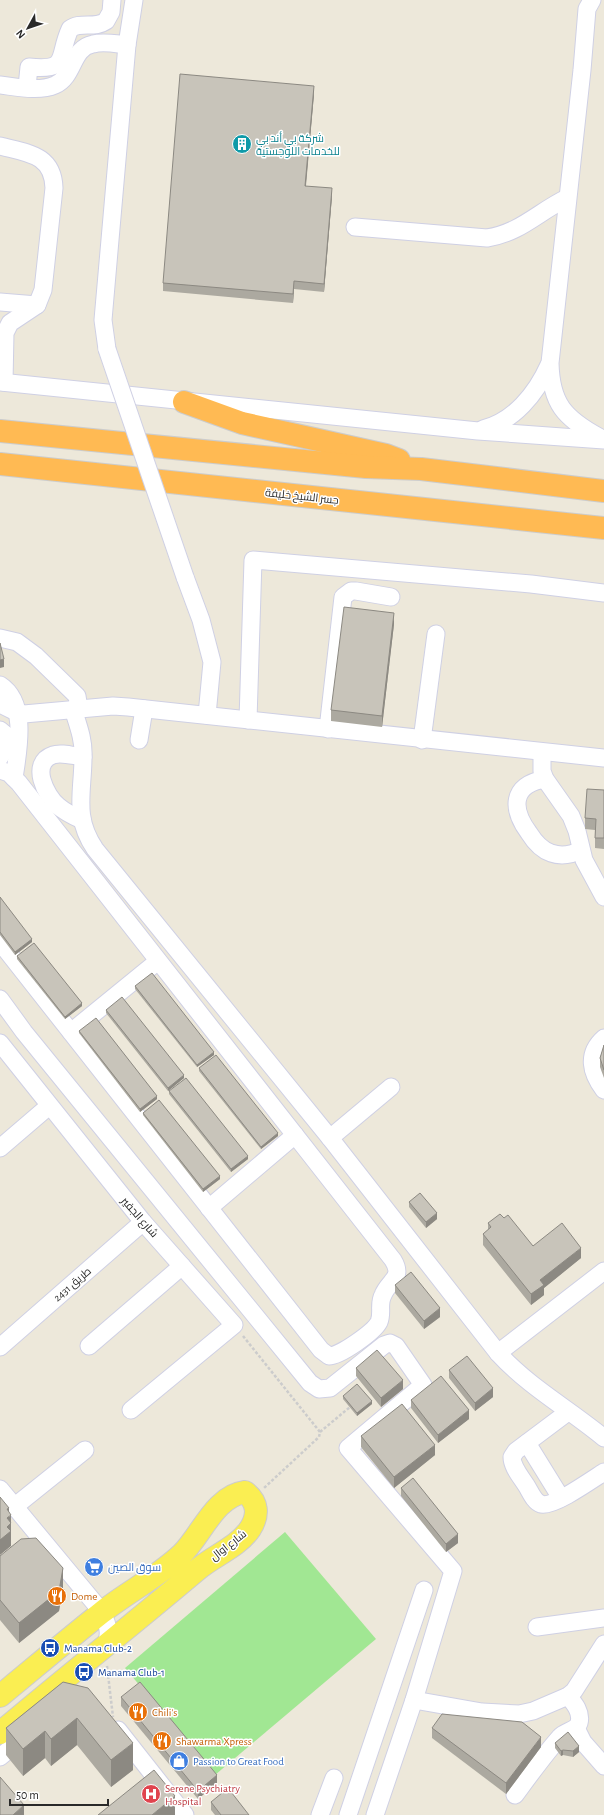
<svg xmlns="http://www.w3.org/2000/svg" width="604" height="1815" font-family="'Alegreya Sans',Cairo,sans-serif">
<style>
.green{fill:#a1e793}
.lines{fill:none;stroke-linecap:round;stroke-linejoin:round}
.minor-casing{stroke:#cfd0e4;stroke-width:19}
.major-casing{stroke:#ccc;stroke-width:24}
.highway-casing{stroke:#ccc;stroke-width:24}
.path{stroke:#ccc;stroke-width:2.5;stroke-dasharray:3 2;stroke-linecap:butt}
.minor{stroke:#fff;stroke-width:17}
.major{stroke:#faee52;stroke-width:22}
.highway{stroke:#ffba53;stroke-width:22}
.minor-bridge-casing{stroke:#cfd0e4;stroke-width:19;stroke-linecap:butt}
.minor-bridge{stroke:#fff;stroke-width:17}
.wall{fill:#aca9a0}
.shaded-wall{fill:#8c8982}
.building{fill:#c8c4ba;stroke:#8c8982}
.labels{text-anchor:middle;stroke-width:3;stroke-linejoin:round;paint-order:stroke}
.culture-label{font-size:11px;fill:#0d838f;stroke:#fff;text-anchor:start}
.street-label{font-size:11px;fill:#292929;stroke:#fff}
.shop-label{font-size:11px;fill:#366cbe;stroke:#fff;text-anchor:start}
.food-label{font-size:11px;fill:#c56008;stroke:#fff;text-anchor:start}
.transit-label{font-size:11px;fill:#164399;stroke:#fff;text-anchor:start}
.health-label{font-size:11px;fill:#be3a42;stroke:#fff;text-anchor:start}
</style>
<rect width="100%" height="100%" fill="#ede8da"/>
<polygon class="green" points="285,1532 376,1639 215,1775 125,1668"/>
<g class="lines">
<defs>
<g id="minor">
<path d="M592 0 587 9 582 70 550 363C551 403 564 418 599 437"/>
<path d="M0 85C17 87 39 92 55 85 75 76 71 48 93 44 104 41 116 44 127 45"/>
<path d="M27 87 29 67C70 71 57 57 70 29 80 21 95 29 106 21L111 12 112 0"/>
<path d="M0 146C27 153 53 154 54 188L43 290 37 305 10 323 5 333 4 382"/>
<path d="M355 227 487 238C520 233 538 212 567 198"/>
<polyline points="0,302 37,305"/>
<polyline points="107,349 103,320 127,45 134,0"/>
<polyline points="0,382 478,431 604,440"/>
<path d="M483 429C514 421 536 394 549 365"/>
<polyline points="185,577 201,620 212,662 207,715"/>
<polyline points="0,638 17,642 36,656 77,696 79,709"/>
<path d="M0 685C28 703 18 751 14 778"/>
<polyline points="0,704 16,712 24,714 113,706 128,707 604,758"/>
<path d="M73 709C78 725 84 740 83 757 83 792 73 817 95 849L330 1138 498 1353C529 1387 569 1409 604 1438"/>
<polyline points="248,720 253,560 531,584 604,593"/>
<polyline points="328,729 343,597 351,591 356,591 391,597"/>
<path d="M0 730 6 735C7 743 5 750 0 757"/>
<polyline points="139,740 144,709"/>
<polyline points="422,740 436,634"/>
<polyline points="542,752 542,771 545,779 571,816 577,831 584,860 604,897"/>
<path d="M0 770 9 773 19 783 393 1260C404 1278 389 1280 383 1295 378 1304 383 1313 379 1322 374 1332 340 1356 329 1356L321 1350 0 942"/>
<path d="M545 779C511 785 511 809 529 833 534 841 542 850 551 853 562 857 571 855 581 850"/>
<path d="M82 820C73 816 65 812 58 806 46 796 29 763 53 755 61 752 74 756 83 757"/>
<polyline points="0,999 24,1032 310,1383 319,1389 330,1388 384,1345 390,1343 396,1346 423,1385 348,1448 453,1571 414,1700 375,1815"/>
<polyline points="71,1032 158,961"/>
<path d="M604 1038C586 1054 591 1073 604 1090"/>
<polyline points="0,1043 143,1222 234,1325 131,1410"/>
<polyline points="330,1138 391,1087"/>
<polyline points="0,1148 49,1106"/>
<polyline points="209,1208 295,1135"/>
<polyline points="89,1346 182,1266"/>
<polyline points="0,1347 143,1222"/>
<polyline points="498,1353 604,1271"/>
<path d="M568 1412 516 1451 512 1457C512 1467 521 1477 526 1485 530 1491 534 1502 541 1504 552 1508 593 1479 604 1472"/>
<polyline points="527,1443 561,1498"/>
<path d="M0 1489 102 1612C108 1625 111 1634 105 1648"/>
<polyline points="14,1507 85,1450"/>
<polyline points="537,1627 604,1618"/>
<polyline points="414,1700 482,1712 519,1714 533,1711 568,1696 574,1691 604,1644"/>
<polyline points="576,1728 583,1742 604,1766"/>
<polyline points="118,1730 185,1815"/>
<polyline points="0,1757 23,1738"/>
<path d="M515 1795C529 1776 544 1755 560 1737 565 1731 576 1731 579 1723 582 1712 574 1703 568 1696"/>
<polyline points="320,1815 334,1778"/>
<polyline points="348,1815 424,1590"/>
</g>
<path id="major" d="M0 1696C34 1668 67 1640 101 1613 127 1592 158 1577 182 1554 202 1534 215 1496 245 1492 258 1502 259 1515 250 1529 238 1547 213 1556 197 1570 132 1625 65 1678 0 1733"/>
<g id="highway">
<polyline points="184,402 242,423 386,455 399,460"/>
<polyline points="0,431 366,467 421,469 604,491"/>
<polyline points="0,464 604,528"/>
</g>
</defs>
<use href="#minor" class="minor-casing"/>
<use href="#major" class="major-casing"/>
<use href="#highway" class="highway-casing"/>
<g class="path">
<polyline points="243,1336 320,1432 319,1437 264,1488"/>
<polyline points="320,1432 350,1407"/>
<polyline points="107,1666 113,1717"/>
</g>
<use href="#minor" class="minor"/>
<use href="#major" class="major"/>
<use href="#highway" class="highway"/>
<defs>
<polyline id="minor-bridge" points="107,349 185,577"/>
</defs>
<use href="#minor-bridge" class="minor-bridge-casing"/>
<use href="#minor-bridge" class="minor-bridge"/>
</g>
<g class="wall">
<polygon points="314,94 306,186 332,196 324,292 294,289 293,303 163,291 163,283"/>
<polygon points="394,624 382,727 331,721 331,710"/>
<polygon points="604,790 604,849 595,848 595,830 585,829 585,818"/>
<polygon points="0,897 32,942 15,955 0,935"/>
<polygon points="17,956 82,1006 65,1019 17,959"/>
<polygon points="135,986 214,1055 197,1067 135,989"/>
<polygon points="106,1010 184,1078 168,1091 106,1013"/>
<polygon points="79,1031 157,1099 140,1112 79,1033"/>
<polygon points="604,1045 604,1078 600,1067 600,1058"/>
<polygon points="199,1068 278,1136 261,1149 199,1071"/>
<polygon points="169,1091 248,1159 231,1172 169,1094"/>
<polygon points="143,1113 220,1179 203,1192 143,1115"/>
<polygon points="409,1202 437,1219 426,1228 409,1207"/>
<polygon points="504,1218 533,1246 581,1258 544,1288 544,1295 531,1305 483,1245 483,1234 488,1230 488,1223"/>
<polygon points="395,1285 440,1317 424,1329 395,1293"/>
<polygon points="356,1368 403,1389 381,1407 356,1376"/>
<polygon points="449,1370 493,1397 475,1411 449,1378"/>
<polygon points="343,1396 372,1404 357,1416 343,1399"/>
<polygon points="411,1400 469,1419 438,1443 411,1408"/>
<polygon points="361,1436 435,1455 394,1488 361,1447"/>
<polygon points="401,1488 458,1543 446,1552 401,1496"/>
<polygon points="0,1556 63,1588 59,1611 19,1643 0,1620"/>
<polygon points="63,1682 133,1770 111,1787 77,1745 51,1766 45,1758 23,1776 6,1755 6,1728"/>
<polygon points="121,1697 217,1783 198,1799 121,1706"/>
<polygon points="432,1728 541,1747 506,1794 432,1738"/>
<polygon points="555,1743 579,1752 573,1757 563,1755 561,1756 555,1748"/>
<polygon points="211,1802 249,1815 215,1815 211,1810"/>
</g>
<g class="shaded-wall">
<polygon points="314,86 314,94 305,194 305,186"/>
<polygon points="332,188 332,196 324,292 324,284"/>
<polygon points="294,281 294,289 293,303 293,294"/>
<polygon points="394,613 394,624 382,727 382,716"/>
<polygon points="4,659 4,667 0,668 0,660"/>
<polygon points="32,939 32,942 15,955 15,952"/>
<polygon points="82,1003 82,1006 65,1019 65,1017"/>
<polygon points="214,1052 214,1055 197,1067 197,1065"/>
<polygon points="184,1075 184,1078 168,1091 168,1088"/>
<polygon points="157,1096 157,1099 140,1112 140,1109"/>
<polygon points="278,1133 278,1136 261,1149 261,1147"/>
<polygon points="248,1156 248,1159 231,1172 231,1169"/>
<polygon points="220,1176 220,1179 203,1192 203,1189"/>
<polygon points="437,1213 437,1219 426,1228 426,1222"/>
<polygon points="581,1248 581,1258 544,1288 544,1295 531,1305 531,1294 540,1280"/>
<polygon points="440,1308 440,1317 424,1329 424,1321"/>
<polygon points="403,1380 403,1389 381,1407 381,1398"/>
<polygon points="493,1388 493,1397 475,1411 475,1403"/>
<polygon points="372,1401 372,1404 357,1416 357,1413"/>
<polygon points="469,1410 469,1419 438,1443 438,1435"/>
<polygon points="435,1445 435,1455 394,1488 394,1477"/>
<polygon points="9,1508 9,1517 11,1515 11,1546 0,1555 0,1540 7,1509"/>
<polygon points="458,1534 458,1543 446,1552 446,1544"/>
<polygon points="63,1568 63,1588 59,1611 19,1643 19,1623"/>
<polygon points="77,1718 77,1745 51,1766 51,1739"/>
<polygon points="45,1731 45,1758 23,1776 23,1749"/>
<polygon points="541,1737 541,1747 506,1794 506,1783"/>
<polygon points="133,1743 133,1770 111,1787 111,1760"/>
<polygon points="579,1746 579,1752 573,1757 573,1751"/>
<polygon points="563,1750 563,1755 561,1756 561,1751"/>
<polygon points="217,1775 217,1783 198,1799 198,1791"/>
<polygon points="175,1796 175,1815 152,1815"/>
<polygon points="24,1805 24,1815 13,1815"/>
</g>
<g class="building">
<polygon points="180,74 314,86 305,186 332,188 324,284 294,281 293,294 163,283"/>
<polygon points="344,607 394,613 382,716 331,710"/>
<polygon points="0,643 4,659 0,660"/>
<polygon points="587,789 604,790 604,838 595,838 596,819 585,818"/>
<polygon points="0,897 32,939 15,952 0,932"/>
<polygon points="34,943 82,1003 65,1017 17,956"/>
<polygon points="152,973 214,1052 197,1065 135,986"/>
<polygon points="122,997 184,1075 168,1088 106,1010"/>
<polygon points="96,1018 157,1096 140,1109 79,1031"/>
<polygon points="604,1045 604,1070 600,1058"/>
<polygon points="216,1055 278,1133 261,1147 199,1068"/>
<polygon points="186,1078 248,1156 231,1169 169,1091"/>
<polygon points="159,1100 220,1176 203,1189 143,1113"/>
<polygon points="420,1193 437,1213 426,1222 409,1202"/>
<polygon points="500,1214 504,1218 508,1215 533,1246 562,1223 581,1248 540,1280 544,1285 531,1294 483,1234 491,1227 488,1223"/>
<polygon points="411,1272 440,1308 424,1321 395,1285"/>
<polygon points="377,1350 403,1380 381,1398 356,1368"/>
<polygon points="467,1356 493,1388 475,1403 449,1370"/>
<polygon points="441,1376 469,1410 438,1435 411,1400"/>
<polygon points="357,1384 372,1401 357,1413 343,1396"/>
<polygon points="402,1404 435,1445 394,1477 361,1436"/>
<polygon points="413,1478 458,1534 446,1544 401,1488"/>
<polygon points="0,1497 9,1508 7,1509 11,1515 7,1518 11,1523 7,1527 11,1531 0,1540"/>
<polygon points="36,1538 63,1568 59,1591 19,1623 0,1600 0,1556 21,1539"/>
<polygon points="63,1682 88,1688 133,1743 111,1760 77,1718 51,1739 45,1731 23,1749 6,1728"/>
<polygon points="140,1682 217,1775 198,1791 121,1697"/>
<polygon points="442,1714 522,1722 541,1737 506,1783 432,1728"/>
<polygon points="568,1732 579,1746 573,1751 563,1750 561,1751 555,1743"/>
<polygon points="154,1770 175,1796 152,1815 98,1815"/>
<polygon points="0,1777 24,1805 13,1815 0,1815"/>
<polygon points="228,1788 249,1815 221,1815 211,1802"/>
</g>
<defs>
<symbol id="building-disc" viewBox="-11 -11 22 22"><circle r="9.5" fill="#0f9aa8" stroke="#fff"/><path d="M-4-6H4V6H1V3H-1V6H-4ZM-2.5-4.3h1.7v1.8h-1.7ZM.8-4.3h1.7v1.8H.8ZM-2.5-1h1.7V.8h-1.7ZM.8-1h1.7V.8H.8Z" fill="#fff"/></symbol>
<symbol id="supermarket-disc" viewBox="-11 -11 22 22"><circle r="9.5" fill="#3f7fe0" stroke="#fff"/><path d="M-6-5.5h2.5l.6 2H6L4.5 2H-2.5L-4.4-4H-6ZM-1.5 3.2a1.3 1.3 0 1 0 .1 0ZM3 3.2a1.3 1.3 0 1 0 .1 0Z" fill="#fff"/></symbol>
<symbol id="restaurant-disc" viewBox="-11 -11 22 22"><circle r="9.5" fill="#e8710a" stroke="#fff"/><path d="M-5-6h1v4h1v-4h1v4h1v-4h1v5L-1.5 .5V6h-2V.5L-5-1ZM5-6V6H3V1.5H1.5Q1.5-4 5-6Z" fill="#fff"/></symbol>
<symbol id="bus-disc" viewBox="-11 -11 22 22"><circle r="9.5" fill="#1a4fb4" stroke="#fff"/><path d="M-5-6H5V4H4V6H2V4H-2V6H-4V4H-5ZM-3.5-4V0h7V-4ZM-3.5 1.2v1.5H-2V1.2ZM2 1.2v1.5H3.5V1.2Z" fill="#fff"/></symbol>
<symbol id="shop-disc" viewBox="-11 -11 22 22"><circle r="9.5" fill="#3f7fe0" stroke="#fff"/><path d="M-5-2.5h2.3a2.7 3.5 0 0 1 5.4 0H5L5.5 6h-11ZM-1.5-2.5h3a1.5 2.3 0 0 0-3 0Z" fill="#fff"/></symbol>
<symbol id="hospital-disc" viewBox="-11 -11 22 22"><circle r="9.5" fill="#e0444e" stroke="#fff"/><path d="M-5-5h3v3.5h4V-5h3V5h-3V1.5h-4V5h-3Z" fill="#fff"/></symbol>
</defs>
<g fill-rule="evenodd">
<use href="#building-disc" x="231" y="133" width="22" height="22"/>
<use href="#supermarket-disc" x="83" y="1556" width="22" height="22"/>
<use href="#restaurant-disc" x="46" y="1585" width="22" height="22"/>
<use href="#bus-disc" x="39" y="1637" width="22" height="22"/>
<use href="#bus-disc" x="73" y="1661" width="22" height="22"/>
<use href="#restaurant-disc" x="127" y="1701" width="22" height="22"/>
<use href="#restaurant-disc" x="151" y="1730" width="22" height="22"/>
<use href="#shop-disc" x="168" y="1750" width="22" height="22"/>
<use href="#hospital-disc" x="140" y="1783" width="22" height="22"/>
</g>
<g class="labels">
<g class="culture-label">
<text x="256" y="142">شركة بي أند بي<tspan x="256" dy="13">للخدمات اللوجستية</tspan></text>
</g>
<g class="street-label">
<text transform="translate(302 496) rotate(6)" y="4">جسر الشيخ خليفة</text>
<text transform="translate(140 1217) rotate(49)" y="4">شارع الجفير</text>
<text transform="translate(72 1284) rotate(-41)" y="4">طريق 2431</text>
<text transform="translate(228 1545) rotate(-38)" y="4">شارع اوال</text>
</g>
<g class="shop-label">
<text x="108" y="1571">سوق الصين</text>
<text x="193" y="1765">Passion to Great Food</text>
</g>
<g class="food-label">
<text x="71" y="1600">Dome</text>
<text x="152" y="1716">Chili's</text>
<text x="176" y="1745">Shawarma Xpress</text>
</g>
<g class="transit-label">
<text x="64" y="1652">Manama Club-2</text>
<text x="98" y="1676">Manama Club-1</text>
</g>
<g class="health-label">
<text x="165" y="1792">Serene Psychiatry<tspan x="165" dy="13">Hospital</tspan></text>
</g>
</g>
<g transform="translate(28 28) rotate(230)" stroke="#ffffff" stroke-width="3" paint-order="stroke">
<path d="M0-3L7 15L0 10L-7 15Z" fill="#292929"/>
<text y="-6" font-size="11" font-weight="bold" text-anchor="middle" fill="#292929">N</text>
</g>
<path d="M10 1799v6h98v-6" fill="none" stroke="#292929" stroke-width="2"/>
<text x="16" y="1799" font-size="12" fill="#292929" stroke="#ffffff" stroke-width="3" paint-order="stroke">50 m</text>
</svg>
